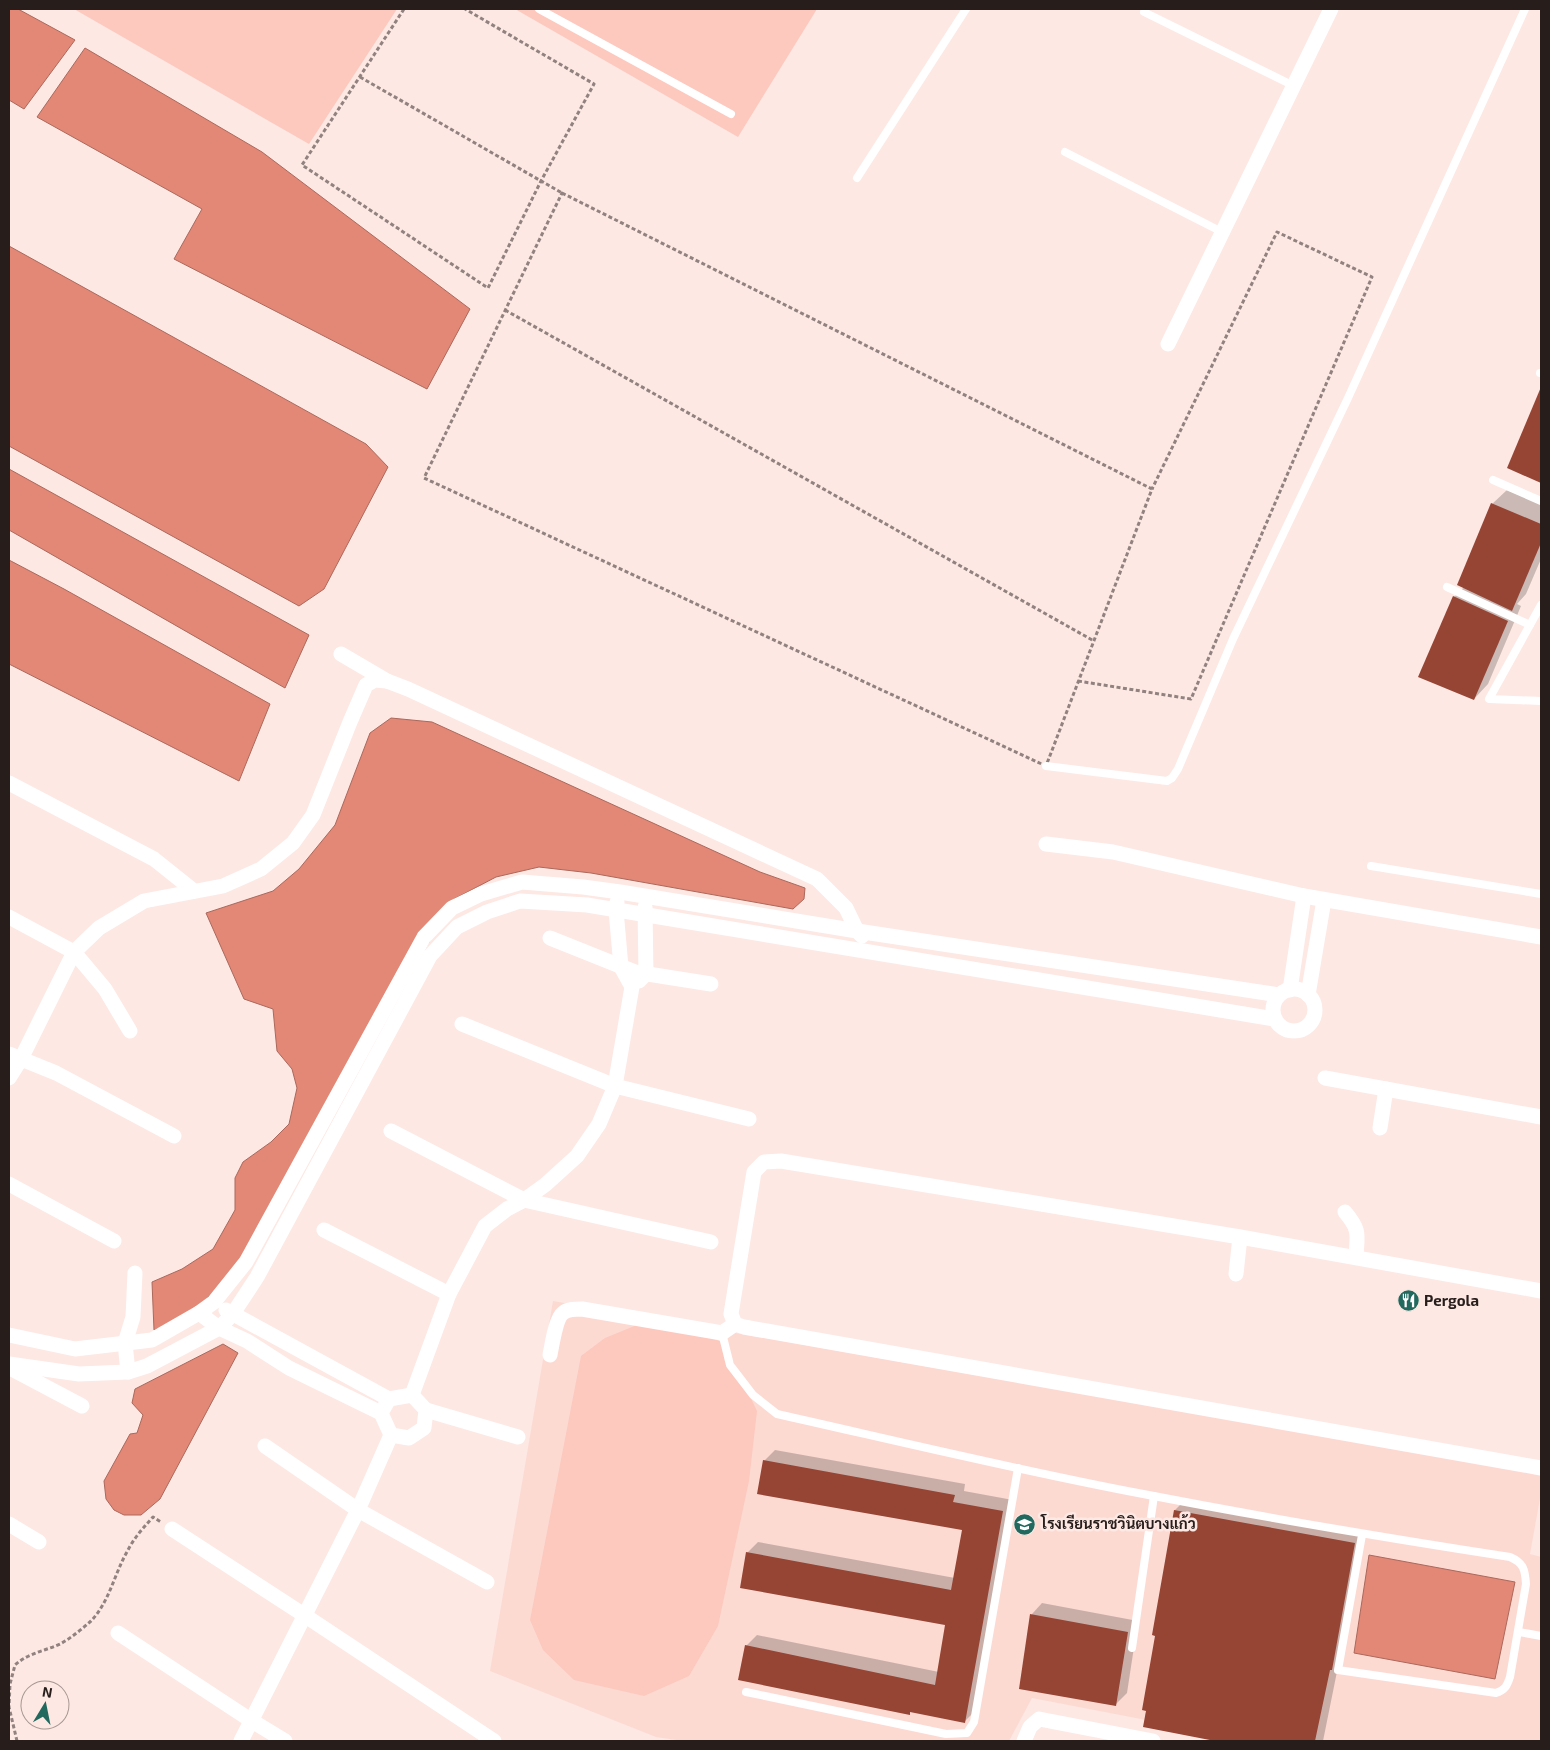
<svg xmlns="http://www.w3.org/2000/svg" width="1550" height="1750" font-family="'Exo 2',Sarabun,sans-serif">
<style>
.built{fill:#fcdad2}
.green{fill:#fdc8bd}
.water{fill:#e38876;stroke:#ab685b}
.shadow{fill:#0003}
.building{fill:#964434}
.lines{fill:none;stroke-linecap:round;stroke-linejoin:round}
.path{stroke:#91827f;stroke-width:3;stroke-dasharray:4 2.5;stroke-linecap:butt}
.lane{stroke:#fff;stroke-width:8}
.street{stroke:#fff;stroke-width:15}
.labels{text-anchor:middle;stroke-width:5;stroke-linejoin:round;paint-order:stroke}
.poi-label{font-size:15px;font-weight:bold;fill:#271e1c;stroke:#fde8e3;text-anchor:start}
</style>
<rect width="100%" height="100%" fill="#fde8e3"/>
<polygon class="built" points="553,1301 1541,1474 1541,1493 1530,1554 1541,1557 1541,1741 1255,1741 1032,1698 1009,1741 683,1741 656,1737 490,1671"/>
<g class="green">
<polygon points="74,9 397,9 309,144"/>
<polygon points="515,9 817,9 738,137"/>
<polygon points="649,1320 679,1325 724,1343 757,1411 749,1481 718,1626 689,1676 644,1696 574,1680 543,1650 530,1620 581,1356 605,1338"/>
</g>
<g class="water">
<polygon points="9,9 18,9 75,40 24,109 9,100"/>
<polygon points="85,48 262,152 470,309 427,389 174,259 202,209 37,117"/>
<polygon points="9,246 366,444 388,467 324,589 299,606 9,446"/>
<polygon points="9,469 309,635 285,688 9,530"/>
<polygon points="9,560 64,589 270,704 239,781 9,664"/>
<polygon points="391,718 432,722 760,872 805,888 804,899 793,909 591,873 539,867 496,877 454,899 240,1267 183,1321 154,1330 152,1282 182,1269 213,1249 235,1210 235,1178 243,1162 271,1142 289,1124 297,1088 292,1069 277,1051 273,1009 244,999 206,913 273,891 299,869 335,825 370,733"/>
<polygon points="223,1344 238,1353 160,1499 141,1515 124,1515 114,1510 106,1499 104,1481 130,1434 137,1433 143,1415 132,1403 135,1389"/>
<polygon points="1369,1555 1515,1582 1495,1679 1354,1653"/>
</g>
<g class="shadow">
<polygon points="1541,390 1541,481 1509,468"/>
<polygon points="1507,490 1541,504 1541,559 1526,594 1517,604 1521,606 1488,684 1474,699 1453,598 1464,587 1492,504"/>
<polygon points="775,1450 965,1484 964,1491 1013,1500 975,1711 964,1722 912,1711 909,1713 746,1646 757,1635 939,1672 947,1624 747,1553 758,1542 955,1578 963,1529 764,1461"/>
<polygon points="1186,1499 1365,1533 1323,1741 1222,1741 1144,1726 1157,1635 1154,1634 1175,1510"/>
<polygon points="1042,1603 1138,1621 1127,1693 1116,1704 1021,1688 1032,1614"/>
</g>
<g class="building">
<polygon points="1541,387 1541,483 1507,468"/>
<polygon points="1491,503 1541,524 1541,543 1512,611 1457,585"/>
<polygon points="1453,596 1508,621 1474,700 1418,677"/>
<polygon points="763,1460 955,1495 953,1502 1003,1511 965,1723 910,1712 910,1715 738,1680 745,1645 935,1685 945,1625 740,1588 746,1552 951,1590 962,1530 757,1494"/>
<polygon points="1174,1510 1355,1543 1332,1670 1330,1670 1315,1741 1215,1741 1143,1727 1146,1711 1142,1710 1155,1636 1152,1635"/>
<polygon points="1030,1614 1128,1632 1116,1706 1019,1689"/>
</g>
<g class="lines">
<g class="path">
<polyline points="404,9 302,165 488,288 541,181 594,84 465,9"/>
<polyline points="360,77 562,193"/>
<polygon points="562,193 1152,489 1046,766 424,478"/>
<polyline points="505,310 1094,641"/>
<polyline points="1078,681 1191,699 1372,277 1277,232 1152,489"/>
<path d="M17 1741 9 1707 10 1684 15 1665C28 1653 45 1651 60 1644 71 1638 82 1629 91 1621 110 1601 114 1574 128 1550 134 1538 144 1527 153 1517L161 1522"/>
</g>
<g class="lane">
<polyline points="539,9 731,114"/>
<polyline points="1144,12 1294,86"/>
<polyline points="1065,152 1222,232"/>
<polyline points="857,178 966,9"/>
<polyline points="1540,373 1541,373"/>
<polyline points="1493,480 1541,501"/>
<polyline points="1447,587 1530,625"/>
<polyline points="1541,605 1489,699 1541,701"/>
<polyline points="1046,766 1167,781 1172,778 1178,769 1233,639 1348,398 1525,9"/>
<polyline points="1371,866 1541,894"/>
<path d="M722 1333 730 1365 753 1395 777 1414C897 1441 1017 1470 1138 1493 1262 1517 1386 1538 1510 1557 1524 1563 1525 1570 1526 1584L1510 1677C1507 1686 1505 1690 1496 1693L1338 1670 1362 1535"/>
<polyline points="1519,1632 1541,1636"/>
<polyline points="1132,1648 1154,1496"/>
<polyline points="746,1692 946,1734 967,1733 974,1722 1018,1468"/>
</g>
<g class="street">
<polyline points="1168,344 1331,9"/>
<polyline points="341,654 387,681 408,689 817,879 846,908 857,931 862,936"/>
<polyline points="9,783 154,859 194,891"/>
<polyline points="1046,844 1113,852 1304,896 1541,937"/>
<polyline points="9,917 74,952 105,989 130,1031"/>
<polyline points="550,938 635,972 711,984"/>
<polyline points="639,981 646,974 645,907"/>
<circle cx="1294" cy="1010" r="21"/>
<polyline points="1290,990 1304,896"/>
<polyline points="1308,995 1324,900"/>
<polyline points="462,1024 615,1086 749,1119"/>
<polyline points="9,1054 56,1073 174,1136"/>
<polyline points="9,1078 21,1059 74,952 99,928 144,901 223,886 261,869 293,843 313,815 350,722 366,685 375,680 387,681"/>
<polyline points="1325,1078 1541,1117"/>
<polyline points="1380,1128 1386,1089"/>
<polyline points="391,1131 524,1200 711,1242"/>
<polyline points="9,1184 114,1241"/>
<path d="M1345 1212C1361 1231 1357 1235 1356 1257"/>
<polyline points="324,1230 449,1294"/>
<polyline points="1236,1274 1240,1237"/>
<polyline points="1541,1291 1240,1237 781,1161 764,1162 754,1172 731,1314 735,1324 744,1327 1541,1468"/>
<polyline points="226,1310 389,1399"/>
<polyline points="199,1313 219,1328 247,1341 289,1368 381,1413"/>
<polyline points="9,1335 75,1349 152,1340 199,1313 214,1302 246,1262 424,937 452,908 481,894 522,882 583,887 620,892 857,931 1279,995"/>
<path d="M550 1355C552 1345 556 1318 563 1313 568 1309 576 1309 582 1309L722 1333 735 1324"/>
<polyline points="9,1364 79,1374 128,1372 147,1366 219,1328 232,1315 257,1277 430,956 457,927 487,912 520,901 587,905 1274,1019"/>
<polyline points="14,1370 82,1406"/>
<polyline points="128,1372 125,1343 133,1317 135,1273"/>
<polyline points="412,1395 449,1294 485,1226 507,1209 524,1200 545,1185 577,1156 599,1124 615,1086 632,987 621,967 616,910 617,902"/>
<polygon points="412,1395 426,1410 424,1428 409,1438 391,1435 381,1413 389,1399"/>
<polyline points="426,1410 518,1437"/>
<polyline points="265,1446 358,1510 487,1582"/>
<polyline points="9,1524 39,1542"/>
<polyline points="172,1529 304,1615 494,1741"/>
<polyline points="118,1633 252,1721 285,1741"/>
<polyline points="241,1741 358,1510 391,1435"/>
<polyline points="1024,1741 1030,1727 1039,1719 1153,1741"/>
</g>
</g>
<defs>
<symbol id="restaurant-disc" viewBox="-11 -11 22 22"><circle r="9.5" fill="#21695f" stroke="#fde8e3"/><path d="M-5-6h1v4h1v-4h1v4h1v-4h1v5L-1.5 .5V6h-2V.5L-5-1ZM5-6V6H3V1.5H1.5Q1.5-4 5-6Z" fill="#fff"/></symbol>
<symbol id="school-disc" viewBox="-11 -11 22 22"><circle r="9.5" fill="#21695f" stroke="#fde8e3"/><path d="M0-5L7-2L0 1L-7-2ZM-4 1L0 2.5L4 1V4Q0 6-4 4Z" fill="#fff"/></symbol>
</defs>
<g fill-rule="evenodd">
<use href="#restaurant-disc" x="1396" y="1288" width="25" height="25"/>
<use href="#school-disc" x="1012" y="1512" width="25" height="25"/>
</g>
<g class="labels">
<g class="poi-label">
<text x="1424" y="1306">Pergola</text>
<text x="1041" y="1529">โรงเรียนราชวินิตบางแก้ว</text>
</g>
</g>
<rect width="1550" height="1750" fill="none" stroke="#271e1c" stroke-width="20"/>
<g transform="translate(45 1705) rotate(10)"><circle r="24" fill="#fde8e3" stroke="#a79793"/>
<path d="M0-4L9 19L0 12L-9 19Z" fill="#21695f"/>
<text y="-8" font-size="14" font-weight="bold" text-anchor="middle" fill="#271e1c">N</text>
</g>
</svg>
